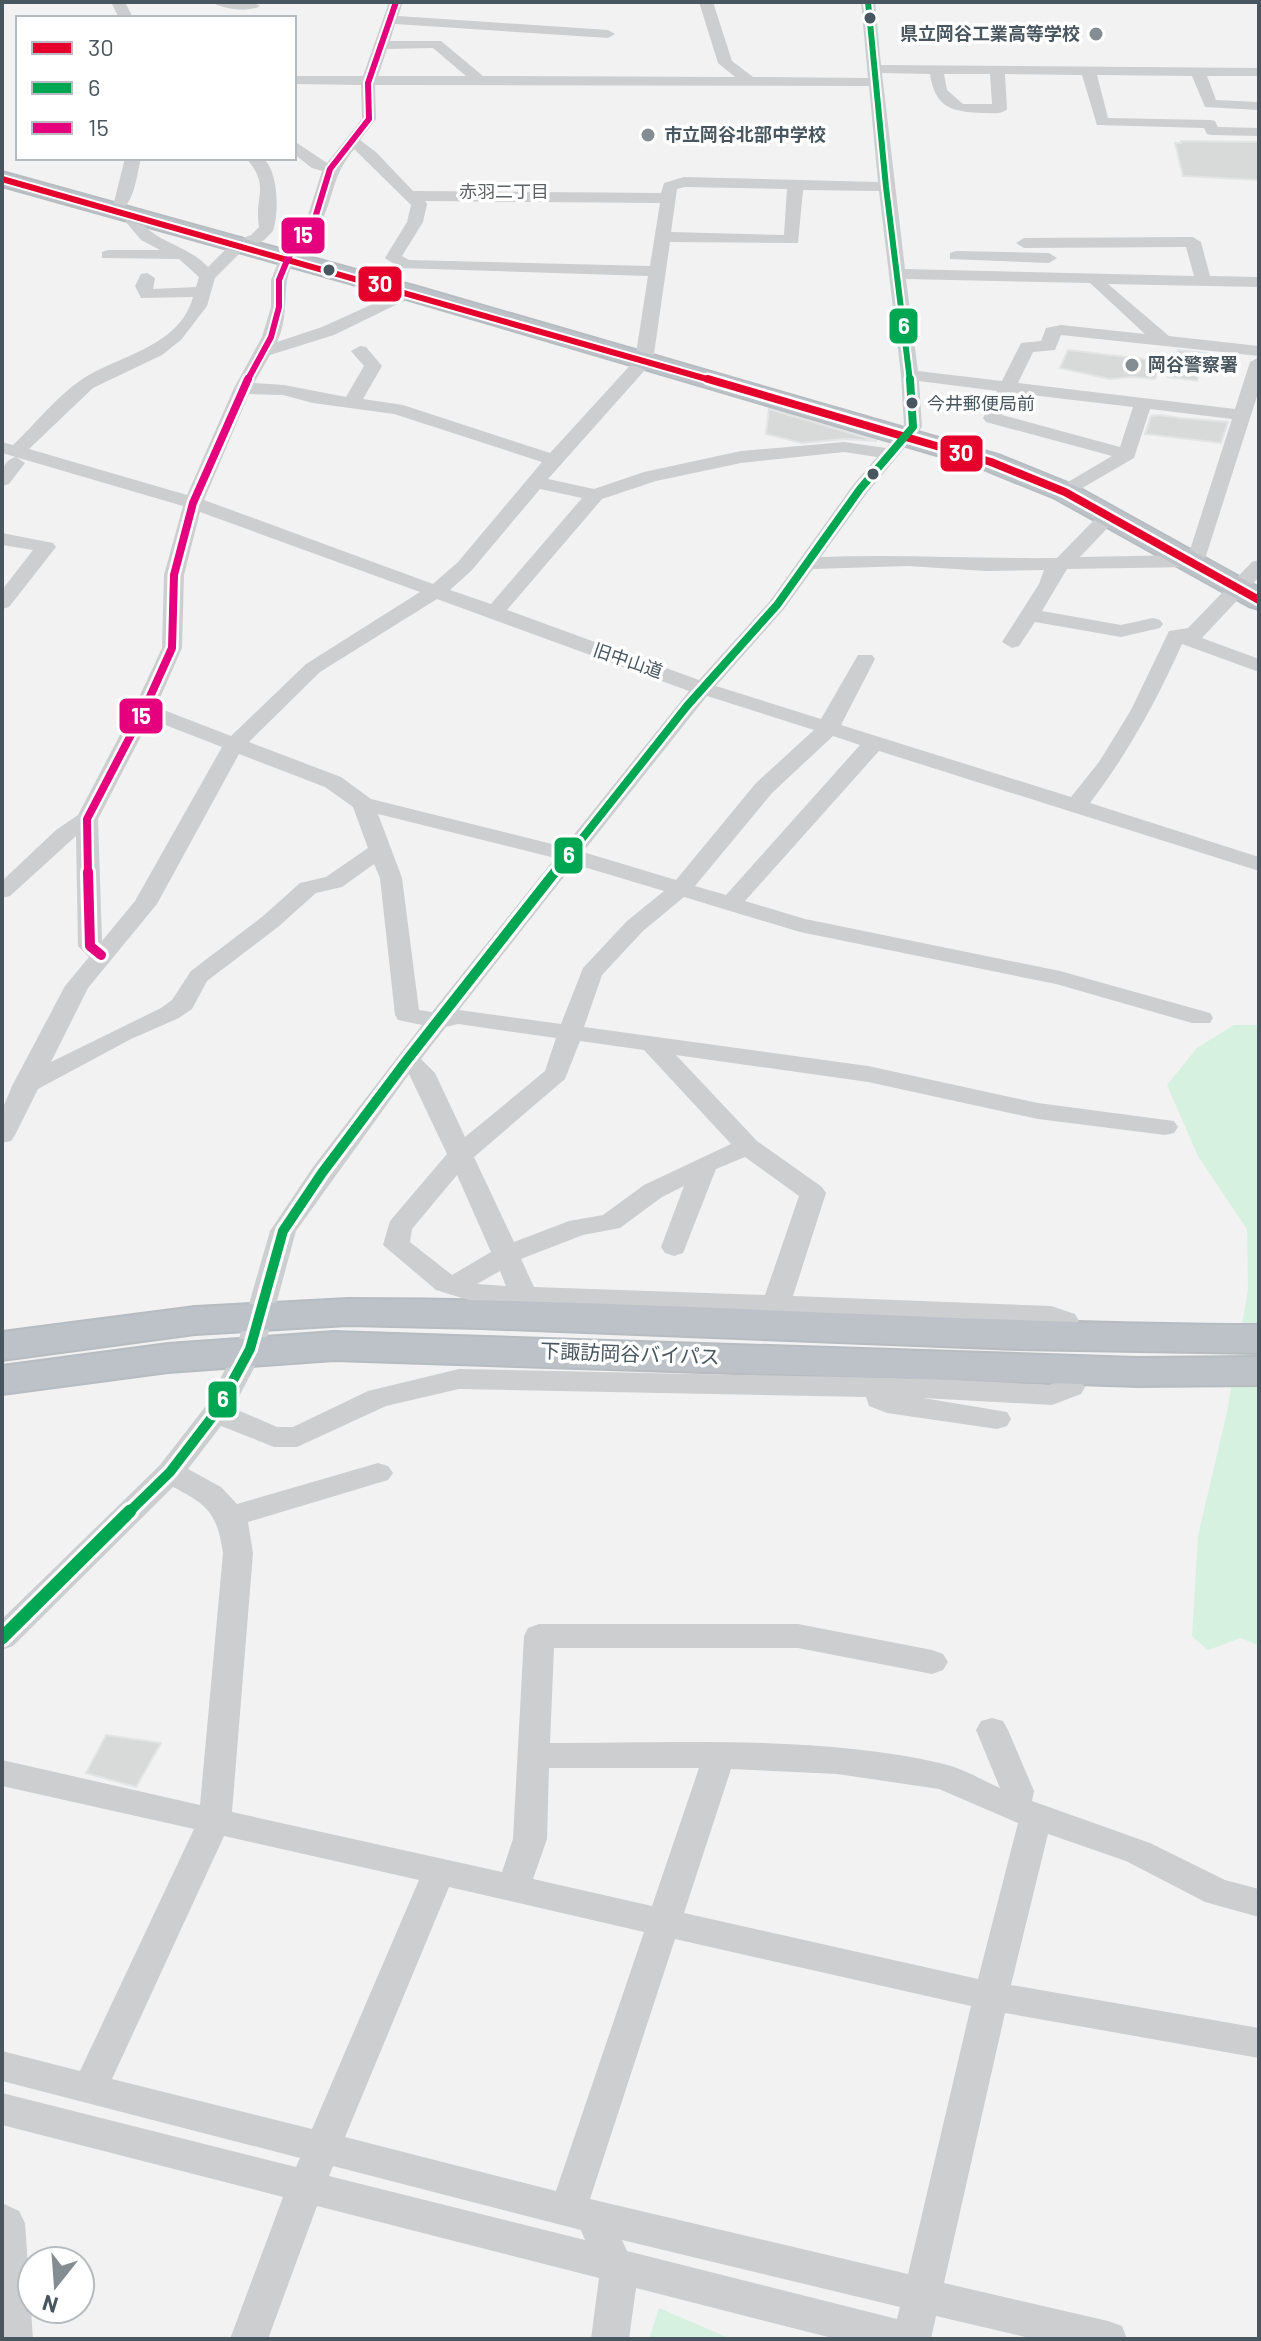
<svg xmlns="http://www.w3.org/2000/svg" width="1261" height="2341" font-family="Barlow,'Noto Sans JP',sans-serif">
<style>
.green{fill:#d6f1df}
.building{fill:#d8dada;stroke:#e3e4e5;stroke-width:2}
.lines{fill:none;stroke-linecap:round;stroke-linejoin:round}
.highway-casing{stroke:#b7bcc1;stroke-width:4}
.minor{fill:#ccced0;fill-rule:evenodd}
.highway{fill:#bcc2c7;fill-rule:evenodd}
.bus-1-far1-casing{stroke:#fff;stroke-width:10}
.bus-1-casing{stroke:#fff;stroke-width:13}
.bus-2-far3-casing{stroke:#fff;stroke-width:10}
.bus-2-far2-casing{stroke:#fff;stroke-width:13}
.bus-2-far1-casing{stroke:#fff;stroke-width:16}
.bus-2-casing{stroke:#fff;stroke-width:19}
.bus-3-far2-casing{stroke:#fff;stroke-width:10}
.bus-3-far1-casing{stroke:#fff;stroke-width:13}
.bus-3-casing{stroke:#fff;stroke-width:16}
.bus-1-far1{stroke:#e4002b;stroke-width:6}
.bus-1{stroke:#e4002b;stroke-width:8}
.bus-2-far3{stroke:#00a651;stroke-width:6}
.bus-2-far2{stroke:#00a651;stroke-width:8}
.bus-2-far1{stroke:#00a651;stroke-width:10}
.bus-2{stroke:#00a651;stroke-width:13}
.bus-3-far2{stroke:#e5007d;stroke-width:6}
.bus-3-far1{stroke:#e5007d;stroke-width:8}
.bus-3{stroke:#e5007d;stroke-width:10}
.bus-dot{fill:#48565f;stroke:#fff;stroke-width:3}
.poi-dot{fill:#848d92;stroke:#fff;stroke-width:3}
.labels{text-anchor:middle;stroke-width:7;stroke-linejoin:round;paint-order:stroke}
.far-poi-label{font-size:18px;font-weight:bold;fill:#48565f;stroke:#fff;text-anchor:start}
.far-neighbourhood-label{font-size:18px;fill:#5d6266;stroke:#fff}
.bus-label{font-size:18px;fill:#48565f;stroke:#fff;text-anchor:start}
.far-street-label{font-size:18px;fill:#48565f;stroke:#fff}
.street-label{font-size:20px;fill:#48565f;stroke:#fff}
.line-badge{stroke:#fff;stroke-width:3}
.badge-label{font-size:22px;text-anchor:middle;font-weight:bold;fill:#fff}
</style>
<rect width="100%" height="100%" fill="#f2f2f2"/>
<g class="green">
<polygon points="1234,1025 1259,1025 1259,1646 1241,1638 1208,1650 1192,1636 1198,1536 1227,1412 1248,1290 1247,1229 1198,1156 1167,1085 1197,1048"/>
<polygon points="659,2308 731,2339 649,2339"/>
</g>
<g class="building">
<polygon points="1181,141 1259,142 1259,180 1183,176 1175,143 1181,143"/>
<polygon points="1068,350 1161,361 1155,379 1132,377 1109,379 1060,368"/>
<polygon points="1178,350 1206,353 1197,381 1168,377"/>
<polygon points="769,409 877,441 844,439 802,443 766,434"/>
<polygon points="1160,415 1180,418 1228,422 1221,443 1145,434 1151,416"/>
<polygon points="106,1735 161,1743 136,1787 86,1773"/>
</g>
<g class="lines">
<defs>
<g id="highway">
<polygon points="2,172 421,288 1001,456 1075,486 1259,588 1259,609 1249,606 1055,498 981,468 403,298 2,186"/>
<path d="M348 1299C652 1299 955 1324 1259 1325V1353L1017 1349 481 1328 348 1325 195 1334 2 1360V1332L195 1307Z"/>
<polygon points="334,1332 1138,1358 1259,1357 1259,1385 1138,1386 334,1360 168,1372 2,1394 2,1366 168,1344"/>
</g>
</defs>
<use href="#highway" class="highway-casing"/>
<g class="minor">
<polygon points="111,2 125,2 133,18 119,18"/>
<path d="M211 2H253L260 6C249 13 222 9 211 2Z"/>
<path d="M389 2H403L398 16 608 30 615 34 608 38 395 24 390 41H441L483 76 735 77 718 63 699 2H713L732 61 753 77 868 78 861 2H875L881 65 1259 68V76H1207L1216 100 1259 102V110L1205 107 1192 76 1097 75 1108 118 1210 120 1215 121 1218 127 1259 128V136L1212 135 1207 134 1204 128 1097 125 1082 75 1005 74 1007 109C1000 115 993 113 984 113 952 112 935 108 930 74L882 73 905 269 1194 276 1186 247 1024 248 1016 243 1024 238 1193 237 1201 242 1210 276 1259 277V287L1108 284 1169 336 1259 346V356L1061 335 1055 350 1033 352 1018 383 1235 409 1250 362 1259 357V390L1205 559 1191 567 1067 569 1042 611 1121 625 1153 618 1160 620 1163 624 1160 628 1121 637 1035 622 1019 646 1012 648 1002 642 1039 584 1044 570 986 571 908 566 813 569 784 609 716 686 821 719 858 655H872L875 659 841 725 1071 797 1099 762 1131 710 1169 631 1188 628 1252 562 1259 560V577L1202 638 1259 659V672L1182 644C1156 702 1128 753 1090 803L1259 857V871L879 751 745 901 805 919 1060 971 1210 1013 1213 1018 1210 1023H1192L1056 984 800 932 684 897 643 931 602 975 584 1027 868 1066 1038 1103 1174 1121 1178 1127 1174 1133 1165 1135 1038 1119 868 1082 676 1055 757 1141 822 1187 826 1193 793 1296 1051 1306 1075 1314 1079 1321 1075 1328 1065 1330 1047 1324 525 1306 478 1303 436 1290 383 1245 390 1221 447 1154 409 1074 296 1231 264 1349 233 1408 277 1427H293L368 1391 459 1369 936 1379 1049 1385 1071 1377 1081 1380 1085 1387 1081 1394 1052 1405 923 1398 1007 1412 1011 1419 1007 1426 997 1429 887 1413 869 1406 866 1397 459 1389 386 1406 297 1447H274L221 1426 188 1469 221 1487 237 1504 378 1463 388 1466 393 1473 388 1480 248 1522 253 1553 232 1812 502 1872 513 1839 524 1636 528 1628 539 1624H798L932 1650 943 1654 948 1662 943 1670 932 1674 798 1648H554L550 1743C675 1743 823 1735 944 1764 964 1769 982 1780 1000 1788L976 1730 981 1721 992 1718 1003 1721 1008 1730 1034 1791 1032 1801 1150 1843 1225 1880 1259 1889V1917L1205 1902 1126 1861 1048 1834 1011 1985 1259 2028V2058L1005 2013 944 2283 1108 2321 1122 2326 1127 2339H1034L936 2316 931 2339H836L636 2288 629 2339H591L599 2278 317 2206 268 2339H230L283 2197 2 2125V2093L296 2167 300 2158 2 2081V2051L80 2071 194 1829 2 1786V1760L200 1805 223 1553C217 1513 208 1505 173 1487L13 1646 2 1650V1619L160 1465 205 1407 236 1349 270 1231 313 1167 422 1025 398 1020 395 1015 380 878 374 864 342 887 316 893 278 927 207 981 192 1009 179 1018 131 1039 38 1089 15 1135 11 1141 2 1143V1110L12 1086 65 986 89 957 78 946 76 836 10 896 2 898V881L56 830 78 815 133 710 162 648 164 575 183 506 2 453V442L13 445C35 424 56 397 81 380 118 355 179 348 193 297L141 298 135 286 141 274 147 273 155 278 153 289 196 287 199 277 179 259 102 258V252L108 250H160L141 240 125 221C130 214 139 212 147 214L149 217 142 223C160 244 189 246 208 267L233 242 251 235 259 227C254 194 271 187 246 158H263C279 172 279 213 273 231L263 241 245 248 215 278 207 306 181 340 162 355 93 388 29 449 187 495 234 388 262 337 271 307V280L280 258 307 218 322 171 312 168 294 154V141L327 163 362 119 361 85 294 84V76H363ZM433 48 466 76H378L387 49ZM944 74H990L992 104H963L947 90ZM375 85 869 86 878 182 684 177 664 183 661 193 413 191 376 152 360 140 376 119ZM354 149 411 205 407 222 385 258 400 268 648 276 635 360 550 453 403 405 363 399 382 366 366 347 360 346 351 351 364 366 346 397 284 385 254 383 270 355 334 335 420 293 418 289H406L322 327 277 342C287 321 284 302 287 281 291 256 314 239 324 216 336 187 333 176 354 149ZM685 187 787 189 784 235 671 232 677 189ZM803 190 879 191 901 375 904 426 886 448 844 442 741 451 644 472 594 489 548 479 653 361 670 242 798 243ZM425 201 660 203 650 266 409 260 402 256 423 222 427 204ZM906 279 1090 283 1145 334 1061 325 1046 328 1041 341 1021 343 1002 381 918 371ZM919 381 997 391 983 418 986 422 1112 456 1058 488 1056 492 1065 498 1134 458 1150 409 1232 419 1189 553 1186 555 1080 557 1119 516 1109 510 1095 519 1057 558C978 559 900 554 821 557L867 493 922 427ZM1013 393 1133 407 1120 447 1002 415ZM249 394 283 395 313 403 394 414 542 462 458 562 433 584 204 500ZM844 452 877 457 853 485 770 601 699 680 507 610 602 499 656 481 741 463ZM540 489 582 498 491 604 450 590 472 570ZM200 512 420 592 306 664 231 736 156 707 182 648 184 575ZM437 599 689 691 564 847 371 799 341 777 249 742 320 672ZM707 696 814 730 756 783 676 880 583 852ZM150 719 222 747 135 901 102 941 98 819ZM833 736 860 745 726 895 695 886 772 793ZM239 754 325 787 353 807 368 848 326 877 300 883 262 917 191 971 172 1000 161 1008 51 1062 88 988 157 904ZM378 814 555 858 432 1012 419 1010 402 878ZM574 864 664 891 627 921 583 968 561 1024 459 1010ZM458 1024 556 1038 545 1071 465 1137 435 1073 421 1059 446 1027ZM580 1041 644 1050 731 1144 644 1185 603 1215 569 1221 514 1242 474 1157 565 1079ZM745 1157 799 1196 765 1295 534 1287 521 1259 583 1235 620 1228 662 1197 684 1186 661 1247 665 1253 674 1256 683 1253 716 1169ZM457 1175 491 1252 452 1275 410 1242 412 1229ZM500 1271 506 1286 477 1284ZM549 1768H699L652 1906 533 1879 547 1839ZM731 1769 837 1774 939 1789 1018 1823 978 1979 684 1913ZM224 1836 419 1880 312 2129 112 2079ZM449 1887 644 1932 556 2191 345 2137ZM675 1939 971 2006 908 2274 590 2199ZM333 2166 581 2230 585 2240 329 2176ZM622 2240 900 2307 897 2319 627 2251Z"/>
<path d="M125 158H141C136 177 134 217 107 212L105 209 114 202Z"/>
<polygon points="956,251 1049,253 1057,258 1049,263 950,259 950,253"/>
<path d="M16 457 25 463 9 484 2 486C2 473 1 461 16 457Z"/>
<polygon points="2,533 53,543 56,547 9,607 2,609 2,590 33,550 2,545"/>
<polygon points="2,2203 19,2211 25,2223 33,2339 2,2339"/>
</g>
<use href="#highway" class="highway"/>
<defs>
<polyline id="bus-1-far1" points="2,179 714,381"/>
<polyline id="bus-1" points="708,379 991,462 1065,492 1259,600"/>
<polyline id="bus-2-far3" points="868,2 886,187 910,381"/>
<polyline id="bus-2-far2" points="554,874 687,706 777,605 860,489 913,427 910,379"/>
<polyline id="bus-2-far1" points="128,1513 170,1472 216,1412 250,1349 283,1231 322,1173 407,1060 555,872"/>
<polyline id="bus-2" points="2,1638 130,1511"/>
<polyline id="bus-3-far2" points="247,381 271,337 279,307 279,280 288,258 315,218 330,169 369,119 368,83 396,2"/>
<polyline id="bus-3-far1" points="88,874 87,819 144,710 172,648 174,575 193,503 248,379"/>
<polyline id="bus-3" points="88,872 90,946 101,955"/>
</defs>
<use href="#bus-1-far1" class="bus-1-far1-casing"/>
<use href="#bus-1" class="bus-1-casing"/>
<use href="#bus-2-far3" class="bus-2-far3-casing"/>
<use href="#bus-2-far2" class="bus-2-far2-casing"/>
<use href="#bus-2-far1" class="bus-2-far1-casing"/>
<use href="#bus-2" class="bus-2-casing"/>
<use href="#bus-3-far2" class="bus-3-far2-casing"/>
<use href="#bus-3-far1" class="bus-3-far1-casing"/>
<use href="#bus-3" class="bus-3-casing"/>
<use href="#bus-1-far1" class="bus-1-far1"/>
<use href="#bus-1" class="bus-1"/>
<use href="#bus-2-far3" class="bus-2-far3"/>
<use href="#bus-2-far2" class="bus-2-far2"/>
<use href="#bus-2-far1" class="bus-2-far1"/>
<use href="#bus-2" class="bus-2"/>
<use href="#bus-3-far2" class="bus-3-far2"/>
<use href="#bus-3-far1" class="bus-3-far1"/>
<use href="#bus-3" class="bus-3"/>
</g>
<g class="bus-dot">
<circle cx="870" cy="18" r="7"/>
<circle cx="329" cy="270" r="7"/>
<circle cx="912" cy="403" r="7"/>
<circle cx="873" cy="474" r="7"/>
</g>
<g class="poi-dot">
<circle cx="1096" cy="34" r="8"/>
<circle cx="648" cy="135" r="8"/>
<circle cx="1132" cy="365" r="8"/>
</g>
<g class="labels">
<g class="far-poi-label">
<text x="1080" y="40" text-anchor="end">県立岡谷工業高等学校</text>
<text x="664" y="141">市立岡谷北部中学校</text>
<text x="1148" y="371">岡谷警察署</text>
</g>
<g class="far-neighbourhood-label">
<text x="504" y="198">赤羽二丁目</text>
</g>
<g class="bus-label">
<text x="927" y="410">今井郵便局前</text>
</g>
<g class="far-street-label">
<text transform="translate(628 661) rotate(19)" y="6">旧中山道</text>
</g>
<g class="street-label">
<text transform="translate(630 1354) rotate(2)" y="7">下諏訪岡谷バイパス</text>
</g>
</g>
<g class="line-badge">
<rect x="280" y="216" width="46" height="39" rx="8" fill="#e5007d"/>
<rect x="357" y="265" width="46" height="38" rx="8" fill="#e4002b"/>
<rect x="888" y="307" width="31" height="38" rx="8" fill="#00a651"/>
<rect x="939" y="434" width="45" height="39" rx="8" fill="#e4002b"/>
<rect x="118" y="697" width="46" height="38" rx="8" fill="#e5007d"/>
<rect x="553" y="836" width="31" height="39" rx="8" fill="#00a651"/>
<rect x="207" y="1380" width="31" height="39" rx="8" fill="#00a651"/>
</g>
<g class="badge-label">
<text x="303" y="243">15</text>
<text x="380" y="292">30</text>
<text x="904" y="334">6</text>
<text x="961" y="461">30</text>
<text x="141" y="724">15</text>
<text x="569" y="863">6</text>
<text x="223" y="1407">6</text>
</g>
<rect width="1261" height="2341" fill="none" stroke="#48565f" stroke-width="8"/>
<rect x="16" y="16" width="280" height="144" fill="#ffffff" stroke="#b6bbbf" stroke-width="2"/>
<rect x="32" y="42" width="40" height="12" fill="#e4002b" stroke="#b6bbbf" stroke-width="2"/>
<text x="88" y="56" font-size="24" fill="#48565f">30</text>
<rect x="32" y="82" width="40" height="12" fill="#00a651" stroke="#b6bbbf" stroke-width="2"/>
<text x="88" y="96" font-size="24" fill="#48565f">6</text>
<rect x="32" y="122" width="40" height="12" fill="#e5007d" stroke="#b6bbbf" stroke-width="2"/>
<text x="88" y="136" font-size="24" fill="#48565f">15</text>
<g transform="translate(56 2285) rotate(197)"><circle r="38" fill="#ffffff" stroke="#b6bbbf" stroke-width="2"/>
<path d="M0-6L14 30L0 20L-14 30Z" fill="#848d92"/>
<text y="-12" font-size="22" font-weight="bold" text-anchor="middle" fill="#48565f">N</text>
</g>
</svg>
